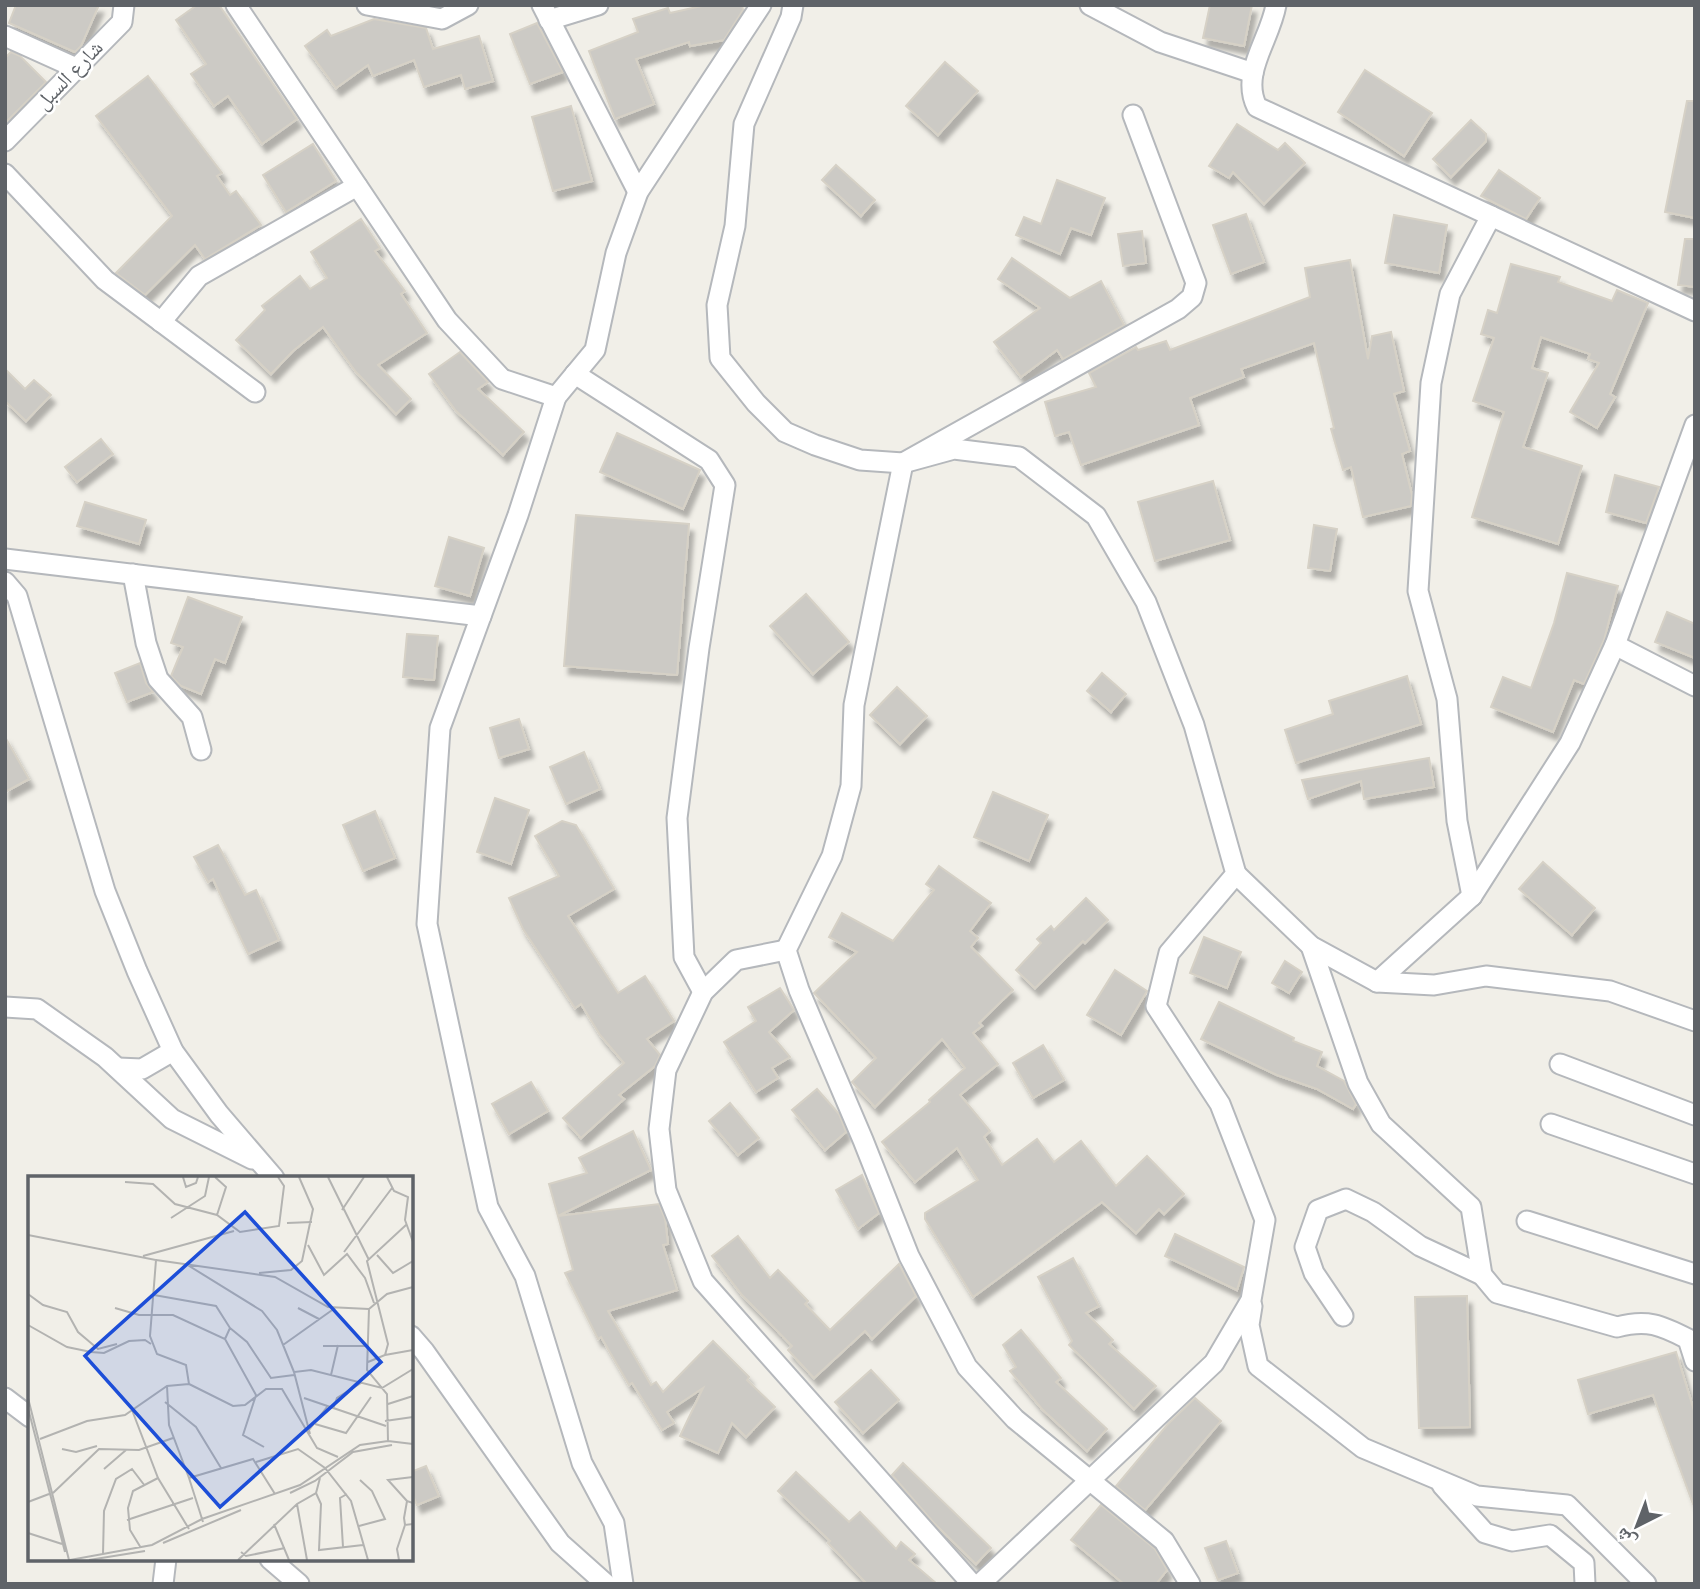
<svg xmlns="http://www.w3.org/2000/svg" width="1700" height="1589" font-family="Karla,'Noto Naskh Arabic',sans-serif">
<style>
.building{fill:#cccac5;stroke:#d6d1c6;stroke-width:2;filter:url(#shadow)}
.lines{fill:none;stroke-linecap:round;stroke-linejoin:round}
.minor-casing{stroke:#b5b8bc;stroke-width:23}
.minor{stroke:#fff;stroke-width:19}
.labels{text-anchor:middle;stroke-width:5;stroke-linejoin:round;paint-order:stroke}
.street-label{font-size:21px;fill:#5f6368;stroke:#fff}
.inset-road{fill:none;stroke:#b3b3b1;stroke-width:2}
.view{fill:#1d4ed8;fill-opacity:0.15;stroke:#1d4ed8;stroke-width:3.5}
.inset-edge{fill:none;stroke:#5f6368;stroke-width:3.5}
</style>
<defs>
<filter id="shadow"><feDropShadow dx="4.5" dy="8" stdDeviation="2" flood-color="#0004"/></filter>
</defs>
<rect width="100%" height="100%" fill="#f1efe8"/>
<g class="building">
<polygon points="16,5 99,5 81,46 75,52 9,23"/>
<polygon points="197,5 219,5 297,119 262,144 228,96 214,106 191,74 206,64 176,20"/>
<polygon points="706,5 742,5 743,10 724,40 690,46 689,42 636,59 654,104 615,119 589,51 638,32 633,19 668,8 670,13"/>
<polygon points="1210,5 1252,5 1244,46 1203,38"/>
<polygon points="374,19 426,28 433,49 479,36 493,81 465,89 461,75 424,87 414,60 373,76 368,65 336,88 305,46 327,30 331,36"/>
<polygon points="537,23 563,72 530,84 510,34"/>
<polygon points="11,52 20,56 46,82 5,123 5,58"/>
<polygon points="945,62 978,91 938,135 906,106"/>
<polygon points="1365,70 1432,113 1404,156 1338,112"/>
<polygon points="148,76 222,173 217,176 230,195 236,191 261,225 205,259 195,245 145,295 116,273 172,216 96,116"/>
<polygon points="1687,101 1695,101 1695,218 1665,212"/>
<polygon points="571,106 592,181 553,191 532,117"/>
<polygon points="1471,120 1486,134 1486,141 1451,177 1433,159"/>
<polygon points="1237,124 1278,150 1285,143 1305,163 1264,204 1233,172 1229,178 1209,166"/>
<polygon points="313,144 336,181 286,212 263,175"/>
<polygon points="836,165 875,200 861,216 822,180"/>
<polygon points="1499,170 1540,198 1526,219 1481,196"/>
<polygon points="1057,180 1105,198 1091,235 1071,228 1060,254 1016,235 1024,217 1041,224"/>
<polygon points="1246,214 1264,262 1231,274 1213,225"/>
<polygon points="1394,215 1447,225 1439,273 1385,263"/>
<polygon points="361,219 380,248 375,251 405,291 401,294 427,333 378,365 411,399 396,414 356,372 323,327 293,351 271,374 236,340 265,310 262,306 300,276 310,289 327,278 311,252"/>
<polygon points="1142,231 1146,263 1123,266 1118,234"/>
<polygon points="1685,239 1695,239 1695,287 1678,285"/>
<polygon points="1012,258 1070,298 1101,281 1124,325 1063,359 1057,350 1021,377 994,342 1040,308 998,279"/>
<polygon points="1350,260 1368,359 1372,336 1391,332 1404,391 1394,394 1410,451 1402,454 1412,495 1411,506 1363,517 1351,467 1343,470 1331,429 1334,428 1314,343 1241,369 1244,377 1190,398 1199,425 1081,465 1069,432 1055,436 1045,402 1096,387 1089,373 1136,347 1138,350 1166,341 1170,350 1310,297 1305,268"/>
<polygon points="1511,264 1560,277 1558,282 1612,301 1617,290 1648,303 1610,394 1615,397 1597,428 1570,412 1599,363 1588,359 1590,354 1541,337 1532,368 1548,373 1523,447 1582,466 1558,544 1472,517 1504,412 1473,401 1494,338 1481,334 1488,310 1497,313"/>
<polygon points="460,352 488,382 478,389 524,432 503,455 456,411 429,374"/>
<polygon points="5,369 25,389 34,380 51,395 26,421 5,401"/>
<polygon points="617,433 700,470 683,509 600,472"/>
<polygon points="101,439 113,454 77,482 65,467"/>
<polygon points="1615,475 1659,487 1646,523 1606,512"/>
<polygon points="1213,481 1230,540 1155,561 1138,502"/>
<polygon points="85,502 146,520 139,544 77,526"/>
<polygon points="576,515 689,524 677,675 564,666"/>
<polygon points="1314,525 1337,529 1330,571 1308,568"/>
<polygon points="449,537 484,548 470,596 435,586"/>
<polygon points="1567,573 1618,586 1604,640 1584,684 1574,680 1553,732 1491,707 1503,677 1531,688 1554,623"/>
<polygon points="806,594 849,642 813,674 770,626"/>
<polygon points="188,597 242,617 225,663 215,659 201,694 181,686 171,676 183,647 171,643"/>
<polygon points="1667,612 1695,624 1695,658 1655,642"/>
<polygon points="407,634 438,636 434,680 403,677"/>
<polygon points="140,663 146,683 153,692 127,702 115,673"/>
<polygon points="1102,673 1126,694 1111,712 1087,691"/>
<polygon points="1407,676 1421,724 1296,763 1285,730 1333,714 1329,701"/>
<polygon points="897,687 927,716 900,744 870,715"/>
<polygon points="519,719 529,749 499,758 490,728"/>
<polygon points="5,737 29,779 5,792"/>
<polygon points="584,752 600,789 566,804 550,767"/>
<polygon points="1429,758 1434,787 1364,799 1361,781 1308,799 1302,780"/>
<polygon points="993,792 1048,815 1029,861 974,837"/>
<polygon points="495,798 529,810 511,864 477,852"/>
<polygon points="375,811 395,858 363,871 343,825"/>
<polygon points="562,821 576,825 614,889 568,916 618,993 645,976 674,1021 647,1039 660,1055 655,1066 619,1095 624,1099 581,1138 563,1118 624,1063 600,1035 581,1004 575,1008 523,929 509,898 559,876 535,836"/>
<polygon points="218,845 245,895 256,890 279,940 248,954 213,879 208,882 194,857"/>
<polygon points="1543,862 1595,908 1572,935 1519,889"/>
<polygon points="939,866 991,903 970,931 978,938 971,947 1013,990 979,1023 982,1026 973,1033 998,1064 960,1095 990,1131 984,1137 1002,1165 1037,1139 1054,1162 1081,1141 1116,1186 1147,1156 1184,1194 1164,1214 1159,1209 1136,1233 1102,1202 973,1297 925,1219 925,1213 978,1180 957,1148 915,1182 882,1142 930,1102 929,1100 965,1068 942,1039 875,1107 852,1082 876,1058 814,993 857,952 829,937 842,913 893,941 934,890 926,884"/>
<polygon points="1086,898 1108,920 1085,943 1083,941 1035,988 1016,970 1041,943 1037,939 1051,926 1054,930"/>
<polygon points="1204,937 1241,952 1227,988 1190,973"/>
<polygon points="1285,961 1302,972 1289,993 1272,983"/>
<polygon points="1115,970 1147,991 1121,1035 1087,1015"/>
<polygon points="780,988 794,1010 769,1032 790,1057 772,1068 778,1078 756,1092 724,1042 756,1021 748,1007"/>
<polygon points="1219,1002 1294,1038 1293,1041 1322,1052 1317,1066 1344,1081 1356,1104 1353,1109 1317,1089 1277,1075 1201,1039"/>
<polygon points="1043,1045 1064,1080 1033,1098 1013,1063"/>
<polygon points="531,1082 548,1111 509,1134 492,1104"/>
<polygon points="817,1089 839,1114 846,1132 825,1150 792,1110"/>
<polygon points="730,1103 759,1138 738,1155 709,1121"/>
<polygon points="633,1131 651,1170 558,1216 659,1204 665,1219 668,1244 663,1245 677,1290 608,1311 651,1385 656,1382 663,1392 713,1341 749,1377 747,1380 775,1407 746,1437 732,1423 718,1453 680,1436 703,1388 667,1412 674,1423 662,1430 632,1383 629,1385 601,1337 598,1339 565,1273 573,1270 549,1184 587,1173 579,1158"/>
<polygon points="862,1175 879,1213 858,1229 836,1190"/>
<polygon points="1175,1234 1244,1267 1237,1290 1165,1256"/>
<polygon points="738,1236 770,1278 778,1270 808,1301 805,1304 830,1330 899,1264 916,1296 872,1339 865,1331 814,1378 788,1350 792,1346 742,1295 712,1256"/>
<polygon points="1073,1258 1099,1306 1086,1313 1113,1340 1109,1344 1156,1386 1134,1409 1069,1345 1072,1341 1038,1277"/>
<polygon points="1467,1296 1470,1427 1419,1428 1415,1297"/>
<polygon points="1021,1330 1061,1378 1056,1382 1107,1429 1087,1451 1042,1409 1010,1371 1016,1367 1003,1345"/>
<polygon points="1676,1352 1695,1414 1695,1504 1693,1504 1653,1395 1588,1414 1578,1380"/>
<polygon points="871,1370 899,1400 863,1433 835,1402"/>
<polygon points="1195,1398 1221,1421 1145,1510 1116,1486 1168,1424"/>
<polygon points="903,1463 991,1548 976,1564 934,1523 892,1475"/>
<polygon points="426,1466 439,1496 417,1505 411,1491 411,1472"/>
<polygon points="796,1472 849,1522 860,1512 896,1549 901,1542 915,1554 909,1560 937,1584 867,1584 828,1543 830,1541 778,1491"/>
<polygon points="1101,1505 1155,1549 1167,1570 1156,1584 1124,1584 1071,1540"/>
<polygon points="1226,1541 1238,1573 1218,1580 1205,1548"/>
</g>
<g class="lines">
<defs>
<g id="minor">
<polyline points="236,5 447,320 502,379 556,397 595,350 616,253 638,192 761,5"/>
<polyline points="367,5 442,19 468,5"/>
<polyline points="542,5 638,192"/>
<polyline points="793,5 791,17 744,124 735,226 717,305 720,358 756,403 785,432 815,445 860,460 903,463 954,449 1019,457 1096,516 1146,602 1194,725 1236,874 1169,953 1156,1006 1220,1104 1265,1220 1251,1300 1214,1363 980,1584"/>
<polyline points="1090,5 1160,42 1253,73"/>
<path d="M1276 5C1270 40 1240 73 1257 107L1695 311"/>
<polyline points="549,20 598,5"/>
<polyline points="5,36 76,68"/>
<polyline points="1133,115 1196,283 1192,297 1178,309 903,463 854,705 851,786 832,856 786,950 799,990 863,1140 909,1256 967,1367 1015,1419 1164,1541 1190,1584"/>
<polyline points="5,141 122,22 124,5"/>
<polyline points="5,174 105,280 255,392"/>
<polyline points="161,322 199,276 357,186"/>
<polyline points="575,374 709,460 725,485 699,648 677,818 684,957 703,992"/>
<polyline points="556,397 518,515 440,728 427,924 488,1207 525,1276 582,1463 614,1523 623,1584"/>
<polyline points="5,559 481,616"/>
<polyline points="133,574 146,643 158,679 192,717 201,750"/>
<polyline points="5,582 17,596 105,891 137,971 173,1051 219,1114 274,1178"/>
<polyline points="1615,645 1695,686"/>
<polyline points="1236,874 1311,946 1377,982 1434,985 1486,976 1610,991 1695,1021"/>
<polyline points="1472,896 1457,821 1447,699 1418,591 1431,383 1450,294 1491,216"/>
<path d="M1311 946 1358 1083 1381 1124 1471 1207 1482 1275 1497 1293 1617 1327C1647 1319 1661 1325 1688 1339L1695 1361"/>
<polyline points="786,950 736,960 703,992 666,1070 659,1129 666,1190 703,1281 972,1584"/>
<polyline points="1377,982 1472,896 1570,743 1615,645 1695,425"/>
<polyline points="5,1007 37,1009 105,1057 172,1119 252,1159"/>
<polyline points="1560,1064 1695,1115"/>
<polyline points="118,1068 142,1069 173,1051"/>
<polyline points="1551,1124 1695,1174"/>
<polyline points="1527,1221 1695,1274"/>
<polyline points="1252,1306 1249,1325 1258,1366 1363,1448 1477,1496 1567,1505 1646,1584"/>
<polyline points="1343,1316 1314,1273 1305,1247 1318,1210 1346,1199 1373,1212 1420,1246 1482,1275"/>
<polyline points="411,1336 424,1351 560,1543 606,1584"/>
<polyline points="5,1398 30,1417"/>
<polyline points="1442,1485 1485,1533 1512,1541 1550,1535 1584,1563 1585,1584"/>
<polyline points="270,1559 299,1584"/>
<polyline points="163,1584 166,1559"/>
</g>
</defs>
<use href="#minor" class="minor-casing"/>
<use href="#minor" class="minor"/>
</g>
<g class="labels">
<g class="street-label">
<text transform="translate(69 75) rotate(-46)" y="7">شارع السبل</text>
</g>
</g>
<g transform="translate(28 1176)">
<rect width="385" height="385" fill="#f1efe8"/>
<path class="inset-road" d="M155 1 158 11 168 7 170 1M187 1 198 11 189 39M300 1 341 84M359 1 366 15 380 21 377 44 385 66M97 6 125 8 147 28 189 39 212 56 251 50 256 10 250 1M314 34 336 1M143 42 177 20 181 1M259 47 284 46M0 59 128 84 122 160 129 178 158 189 161 208 205 230 217 229 238 213H254L289 272 310 281M280 69 296 99 319 78 337 102 346 127M316 76 364 12M349 79 365 97 385 85M115 80 206 55M128 84 247 101 300 131 341 133M158 88 234 135 249 154 266 196M231 97 263 94 274 85 285 33 271 1M0 118 15 129 39 136 50 156 70 173 89 168M126 119 188 130 202 152 197 163M87 132 111 139H145L197 163 228 219 215 259 236 271M270 132 291 143M0 149 39 171 63 176 76 177 101 165 117 164 123 168M202 152 219 166 243 202 266 199M255 169 307 132M295 170H340M357 179 385 174M340 186 357 179 360 168 339 85 378 49M303 199 310 169M139 210 141 249 161 302M0 222 41 384M276 222 358 250M137 226 168 251 193 292M360 228 385 220M0 232 37 376M305 233 309 222 333 207M104 234 130 302 161 353M357 245 385 241M287 248 318 257 343 221M281 254 299 231M282 258 266 196 283 194 354 212 385 193M12 263 59 245 97 239 139 210 161 208M360 265 359 218 339 194 341 133 359 118 385 111M34 273 48 276 69 270M228 286 270 273 297 292 323 325 340 384M76 293 98 274M25 317 71 273 111 274 145 262M262 317 287 305 325 276 364 269M288 317 293 328 291 374 335 369M379 325 360 304 385 301M0 326 21 318M385 327 379 325 376 342 377 349 385 348M269 328 279 384M99 344 165 322M175 346 161 302 225 283 247 318M246 348 261 384M331 350 357 343 344 315 332 304M0 357 34 368M135 367 213 334M315 371 312 322 319 318M113 372 102 354 100 332 105 315 130 302M213 376 218 380 257 372M75 378 76 335 88 303 104 293 117 310M42 384 124 369 174 343 272 309 332 269 360 265 385 268M61 384 117 375M210 384 269 328 288 317 292 302M371 384 369 373 377 349"/>
<path class="view" d="M217 36 353 186 192 331 57 180Z"/>
<rect width="385" height="385" class="inset-edge"/>
</g>
<rect width="1700" height="1589" fill="none" stroke="#5f6368" stroke-width="14"/>
<g transform="translate(1637 1526) rotate(222)" stroke="#ffffff" stroke-width="5" paint-order="stroke">
<path d="M0-5L12 26L0 18L-12 26Z" fill="#5f6368"/>
<text y="-10" font-size="19" font-weight="bold" text-anchor="middle" fill="#5f6368">ش</text>
</g>
</svg>
